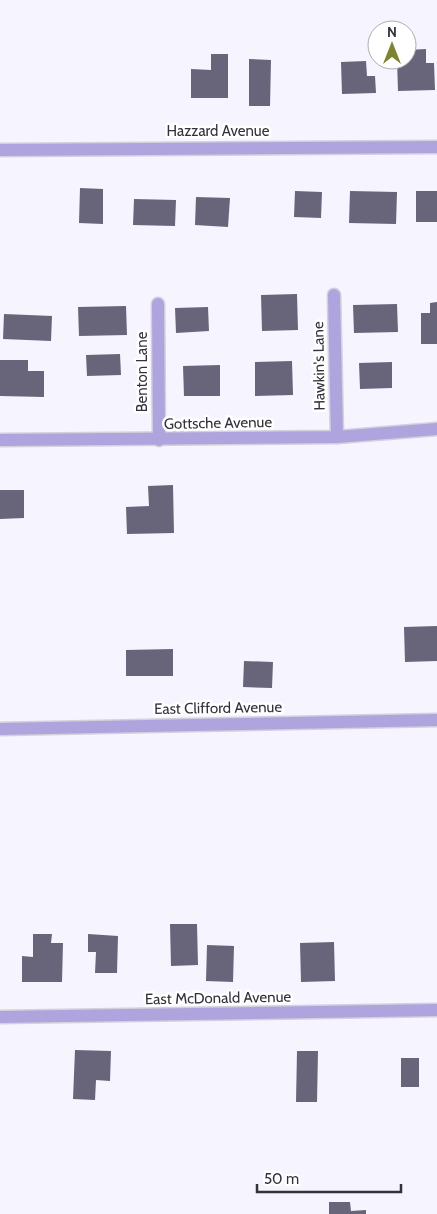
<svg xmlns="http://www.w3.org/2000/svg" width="437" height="1214" font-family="Cabin,sans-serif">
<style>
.building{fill:#68647a}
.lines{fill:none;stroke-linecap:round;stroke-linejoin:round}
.minor-casing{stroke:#d3d1db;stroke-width:15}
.minor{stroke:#b0a4de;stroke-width:12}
.labels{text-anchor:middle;stroke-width:5;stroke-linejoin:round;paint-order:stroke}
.street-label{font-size:15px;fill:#33323b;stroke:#fff}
</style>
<rect width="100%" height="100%" fill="#f6f4fe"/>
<g class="building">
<polygon points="426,49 426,63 434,63 435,90 398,91 397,60 407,60 407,50"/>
<polygon points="211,54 228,54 228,98 191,98 191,69 211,70"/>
<polygon points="249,59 271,60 270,106 249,106"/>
<polygon points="366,61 367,76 375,76 376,93 342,94 341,62"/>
<polygon points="80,188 103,189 103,224 79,223"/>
<polygon points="295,191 322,192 321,218 294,217"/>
<polygon points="350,191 397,192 396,224 349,223"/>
<rect x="416" y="191" width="21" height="31"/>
<polygon points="196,197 230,198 228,227 195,225"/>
<polygon points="134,199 176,200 175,226 133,225"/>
<polygon points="297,294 298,330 262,331 261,295"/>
<polygon points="437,302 437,344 421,344 421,313 430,313 430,303"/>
<polygon points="397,304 398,332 354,333 353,305"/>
<polygon points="126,306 127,335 79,336 78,307"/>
<polygon points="208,307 209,331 176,333 175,308"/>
<polygon points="4,314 52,316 51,341 3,339"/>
<polygon points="120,354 121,375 87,376 86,355"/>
<polygon points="0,360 28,360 28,371 44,371 44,397 0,396"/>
<polygon points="292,361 293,395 255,396 255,362"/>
<polygon points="392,362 392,388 360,389 359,363"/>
<polygon points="220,365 220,396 184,396 183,366"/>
<polygon points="173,485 174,533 127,534 126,507 149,506 148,486"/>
<polygon points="0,490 24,490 24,518 0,519"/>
<polygon points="437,626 437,661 405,662 404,627"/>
<polygon points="173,649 173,676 126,676 126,650"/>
<polygon points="244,661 273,662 272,688 243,687"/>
<polygon points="170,924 197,924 198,965 171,966"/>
<polygon points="33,934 52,934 51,943 63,943 62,982 22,982 22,956 33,957"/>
<polygon points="88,934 118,936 117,973 95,973 96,952 88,952"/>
<polygon points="334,942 335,981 301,982 300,943"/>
<polygon points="207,945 234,946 233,982 206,981"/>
<polygon points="75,1050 111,1051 110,1081 96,1080 95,1100 73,1099"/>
<polygon points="297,1051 318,1051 317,1102 296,1102"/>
<rect x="401" y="1058" width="18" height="29"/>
<polygon points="329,1202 350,1202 351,1211 366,1210 366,1214 329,1214"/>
</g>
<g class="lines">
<defs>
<g id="minor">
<polyline points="0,150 437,147"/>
<polyline points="334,295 337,437"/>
<polyline points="158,304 159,440"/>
<polyline points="0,440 337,437 437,429"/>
<polyline points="0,729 437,720"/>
<polyline points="0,1017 437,1010"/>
</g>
</defs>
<use href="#minor" class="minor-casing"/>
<use href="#minor" class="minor"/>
</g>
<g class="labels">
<g class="street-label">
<text x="218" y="136">Hazzard Avenue</text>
<text transform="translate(319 366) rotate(-91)" y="5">Hawkin's Lane</text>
<text transform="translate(142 372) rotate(-90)" y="5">Benton Lane</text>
<text transform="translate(218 423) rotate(-1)" y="5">Gottsche Avenue</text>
<text transform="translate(218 708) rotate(-1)" y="5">East Clifford Avenue</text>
<text transform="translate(218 998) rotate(-1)" y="5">East McDonald Avenue</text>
</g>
</g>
<g transform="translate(392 45)"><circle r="24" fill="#ffffff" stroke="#adadb1"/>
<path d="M0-4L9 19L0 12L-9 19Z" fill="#7d832e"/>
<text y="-8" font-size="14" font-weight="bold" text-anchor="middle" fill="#33323b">N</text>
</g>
<path d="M257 1184v8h144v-8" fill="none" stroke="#33323b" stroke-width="2.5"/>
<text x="264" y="1184" font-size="15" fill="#33323b" stroke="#ffffff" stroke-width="4" paint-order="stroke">50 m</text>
</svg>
